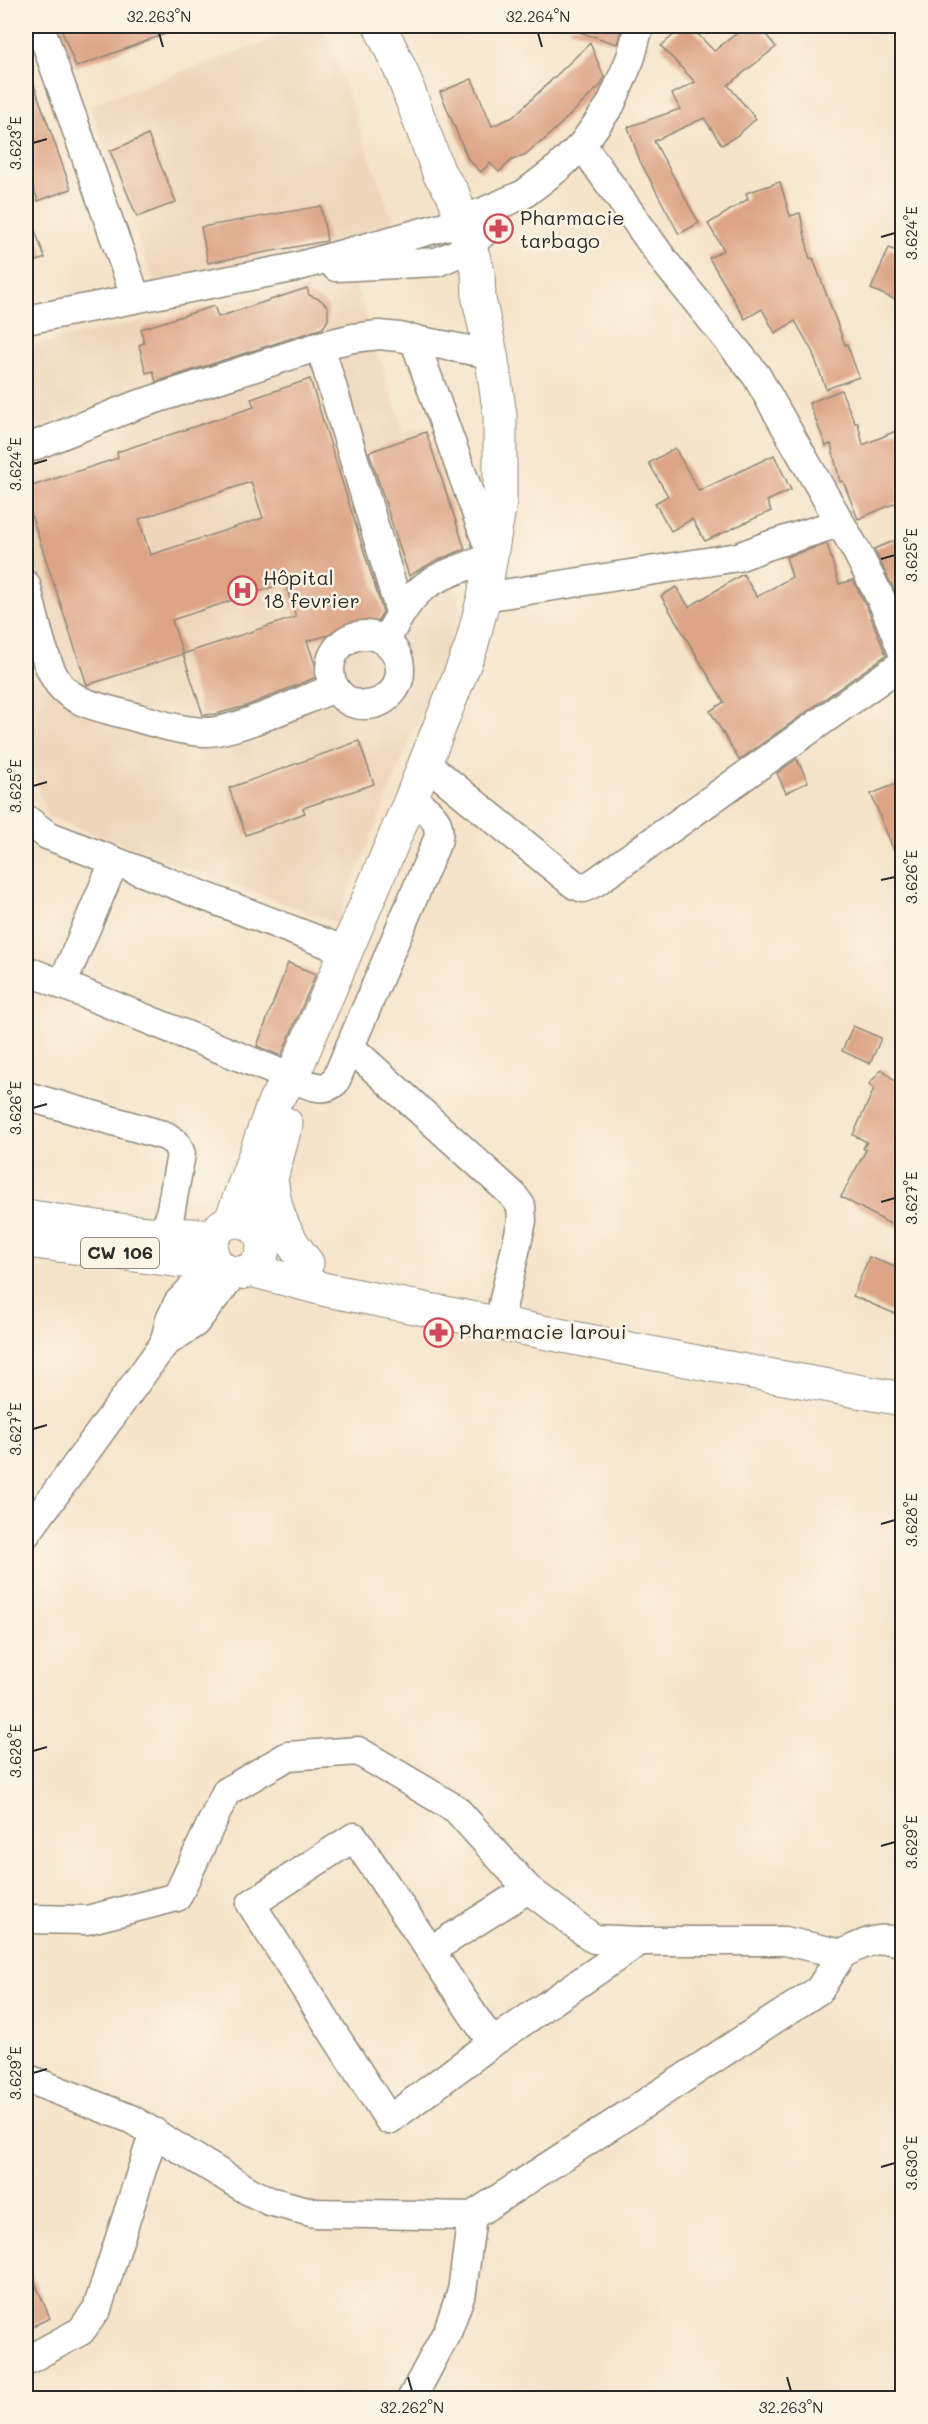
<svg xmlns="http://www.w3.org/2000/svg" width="928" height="2424" font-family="Mali,sans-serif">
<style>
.built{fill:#eed6bb}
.building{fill:#dda486;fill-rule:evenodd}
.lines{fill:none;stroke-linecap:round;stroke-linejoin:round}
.minor-casing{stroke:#90887a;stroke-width:31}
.major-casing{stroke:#90887a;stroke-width:35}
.minor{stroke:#fff;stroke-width:28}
.major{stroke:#fff;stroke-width:33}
.ticks{fill:none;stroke:#2b2b2b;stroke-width:2}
.labels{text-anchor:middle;stroke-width:5;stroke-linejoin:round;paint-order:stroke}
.shield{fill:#fcf5e5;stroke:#6a6863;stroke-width:1.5}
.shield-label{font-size:18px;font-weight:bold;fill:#2b2b2b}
.poi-label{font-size:20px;fill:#2b2b2b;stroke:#fcf5e5;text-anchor:start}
.neatline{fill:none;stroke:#2b2b2b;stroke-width:2}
.ticks-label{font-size:15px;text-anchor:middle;fill:#2b2b2b}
</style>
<rect width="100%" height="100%" fill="#fcf5e5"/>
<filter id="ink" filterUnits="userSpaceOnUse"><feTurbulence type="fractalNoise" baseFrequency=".0167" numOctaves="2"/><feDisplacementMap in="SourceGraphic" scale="12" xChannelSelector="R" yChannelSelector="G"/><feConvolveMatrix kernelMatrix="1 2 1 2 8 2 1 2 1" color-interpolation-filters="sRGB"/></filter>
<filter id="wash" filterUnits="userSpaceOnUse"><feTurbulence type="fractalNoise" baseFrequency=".008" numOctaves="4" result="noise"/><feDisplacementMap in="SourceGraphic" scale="24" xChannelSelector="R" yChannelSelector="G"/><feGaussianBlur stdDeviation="1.35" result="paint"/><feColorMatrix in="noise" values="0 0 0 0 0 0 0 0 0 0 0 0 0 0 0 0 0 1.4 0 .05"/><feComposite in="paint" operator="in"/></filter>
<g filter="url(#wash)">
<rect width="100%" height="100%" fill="#f5e4ca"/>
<g class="built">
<polygon points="309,26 323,26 398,235 155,285 90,105"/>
<polygon points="352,274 404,432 428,425 449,483 460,480 460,510 474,554 452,569 463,610 336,923 47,816 26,749 26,347"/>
</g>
<g id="blocks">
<g class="building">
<polygon points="60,26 183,26 184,27 76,67"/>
<polygon points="571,26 622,26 617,44 570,29"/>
<polygon points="684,26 690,26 714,51 746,26 759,26 776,47 728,85 756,119 738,135 722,145 704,118 654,141 699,223 679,234 640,161 628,127 680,109 672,94 695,82 661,46"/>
<polygon points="590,43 604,77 601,85 543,141 536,145 526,154 512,160 499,172 490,163 481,172 468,159 440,92 472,79 492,126 513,117"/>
<polygon points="28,68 71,189 38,201 26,166 26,69"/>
<polygon points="148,135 176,202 137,217 110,151"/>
<polygon points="780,182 790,216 800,213 810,259 813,258 845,345 847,344 859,377 826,389 812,351 795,321 775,333 762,309 745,319 709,258 724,250 708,224 748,199 746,193"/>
<polygon points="321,206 327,241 208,263 201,227"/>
<polygon points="26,211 28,211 45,258 26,265"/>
<polygon points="889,248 903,254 903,303 871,289"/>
<polygon points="307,288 309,295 321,300 328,307 328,320 323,328 156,382 153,371 146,373 139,345 144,343 141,329 214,306 218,317"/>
<path d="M310 379 383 612 377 622 307 641 319 676 246 706 216 714 203 715 183 654 87 685 26 499V488L118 458 117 452 254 407 251 399ZM251 482 263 518 150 555 139 519ZM285 583 296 617 183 654 172 620Z"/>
<polygon points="841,390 855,423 858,423 863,445 903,428 903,500 858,519 843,481 840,482 831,444 826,446 809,403"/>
<polygon points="426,432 465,549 433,562 409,576 369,452"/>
<polygon points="675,448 699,491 774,455 791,490 767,501 771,511 705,541 692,519 671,531 655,503 668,496 649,463"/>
<polygon points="903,537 903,607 874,549"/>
<polygon points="827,544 839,584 853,580 869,612 886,655 739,760 710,711 724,702 661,596 676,587 689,607 743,574 757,597 792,577 786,557"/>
<polygon points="359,741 374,784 303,808 305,813 246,835 229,788"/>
<polygon points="797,759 808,782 786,793 777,773"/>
<polygon points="903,781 903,871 902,871 871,794"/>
<polygon points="288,963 316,974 281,1056 257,1046"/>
<polygon points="853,1026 881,1038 870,1064 842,1051"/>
<polygon points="882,1069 903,1088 903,1231 841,1197 866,1150 863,1148 867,1142 853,1135 874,1089 869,1084"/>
<polygon points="869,1257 903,1270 903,1317 853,1296"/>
<polygon points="26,2261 50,2318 26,2329"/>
</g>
</g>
</g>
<g filter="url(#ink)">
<use href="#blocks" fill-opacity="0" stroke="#90887a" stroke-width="1.5"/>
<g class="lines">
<defs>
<g id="minor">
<polyline points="42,32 136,298"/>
<polyline points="582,145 665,262 756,375 857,552 884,605 902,650"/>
<polyline points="336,267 437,262 463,251 484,232"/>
<polyline points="26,320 292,268 445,226 483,212 524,194 558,168 582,145 611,104 631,57 639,26"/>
<polyline points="320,346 400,612"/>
<polyline points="26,449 134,406 320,346 353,338 379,335 399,337 491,354"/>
<path d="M26 585C33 611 43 663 59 684 74 703 99 707 120 713 147 720 177 731 205 732 237 732 302 700 335 688"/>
<polyline points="484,597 738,557 767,546 839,523"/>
<circle cx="365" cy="670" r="35"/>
<path d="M386 641C416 579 431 580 492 557L414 339"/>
<polyline points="425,763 575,885 583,888 594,883 902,664"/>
<polyline points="26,819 47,835 346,951"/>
<path d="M26 970 292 1078C306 1083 322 1094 335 1082L438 839C442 818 427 810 411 799"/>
<polyline points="62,985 114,862"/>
<polyline points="350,1047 513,1195 521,1206 522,1221 503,1304"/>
<polyline points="26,1096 166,1136 176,1143 181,1154 166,1236"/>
<polyline points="164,1344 195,1323 234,1273"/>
<polyline points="26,1534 164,1344 170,1320 178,1303 216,1263"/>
<polyline points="26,1919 87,1920 177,1897 226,1792 288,1756 358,1751 456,1809 528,1889 594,1939 640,1941 785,1941 842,1954 819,1990 472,2216 315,2213 269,2201 249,2191 131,2119 26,2078"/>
<polyline points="430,1951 528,1889"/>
<path d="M842 1954C862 1944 880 1934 902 1943"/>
<polyline points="492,2043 354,1837 251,1904 389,2120 492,2043 640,1941"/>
<polyline points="26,2361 81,2331 97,2309 154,2132"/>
<polyline points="412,2398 448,2330 462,2291 472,2216"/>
</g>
<g id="major">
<path d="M272 1184C275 1215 287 1239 307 1263"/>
<path d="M26 1216C88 1226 150 1237 214 1235"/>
<circle cx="237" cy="1247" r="26"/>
<polyline points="231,1221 275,1100 292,1078 411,799 471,647 484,597 500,502 500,415 491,354 479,299 478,272 453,194 439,173 402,73 380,26"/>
<polyline points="257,1230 286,1124"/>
<polyline points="26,1241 181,1261 216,1262"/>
<polyline points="251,1270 327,1290 712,1365 902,1399"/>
</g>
</defs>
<use href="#minor" class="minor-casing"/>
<use href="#major" class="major-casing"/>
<use href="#minor" class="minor"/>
<use href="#major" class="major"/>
</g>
</g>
<path class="ticks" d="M159 33 163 47M538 33 542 47M33 143 47 139M881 237 895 233M33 464 47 460M881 559 895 555M33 786 47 782M881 880 895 877M33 1108 47 1104M881 1202 895 1198M33 1429 47 1425M881 1524 895 1520M33 1751 47 1747M881 1846 895 1842M33 2073 47 2069M881 2167 895 2163M408 2377 412 2391M787 2377 791 2391"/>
<defs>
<symbol id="pharmacy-ring" viewBox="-11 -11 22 22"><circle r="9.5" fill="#fcf5e5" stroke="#d1495b" stroke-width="1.5"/><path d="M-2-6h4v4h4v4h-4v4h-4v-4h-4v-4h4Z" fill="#d1495b"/></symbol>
<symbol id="hospital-ring" viewBox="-11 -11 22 22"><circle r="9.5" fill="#fcf5e5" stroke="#d1495b" stroke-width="1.5"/><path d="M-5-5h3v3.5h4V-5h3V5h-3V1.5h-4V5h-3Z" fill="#d1495b"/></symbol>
</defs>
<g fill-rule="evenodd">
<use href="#pharmacy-ring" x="482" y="212" width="33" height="33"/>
<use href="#hospital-ring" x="226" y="574" width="33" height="33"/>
<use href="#pharmacy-ring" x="422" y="1316" width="33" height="33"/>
</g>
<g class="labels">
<rect class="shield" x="81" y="1238" width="78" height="30" rx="4.5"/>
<g class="shield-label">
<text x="120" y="1259">CW 106</text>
</g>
<g class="poi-label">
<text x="520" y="225">Pharmacie<tspan x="520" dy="23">tarbago</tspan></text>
<text x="263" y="585">Hôpital<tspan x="263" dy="23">18 fevrier</tspan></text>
<text x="459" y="1339">Pharmacie laroui</text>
</g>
</g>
<rect width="928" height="2424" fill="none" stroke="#fcf5e5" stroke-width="66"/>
<rect x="33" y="33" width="862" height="2358" class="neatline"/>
<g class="ticks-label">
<text x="159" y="22">32.263°N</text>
<text x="538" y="22">32.264°N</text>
<text transform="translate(16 143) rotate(-90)" y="5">3.623°E</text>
<text transform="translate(912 233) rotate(-90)" y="5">3.624°E</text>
<text transform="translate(16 464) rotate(-90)" y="5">3.624°E</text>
<text transform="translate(912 555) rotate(-90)" y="5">3.625°E</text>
<text transform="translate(16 786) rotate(-90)" y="5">3.625°E</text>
<text transform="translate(912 877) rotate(-90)" y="5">3.626°E</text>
<text transform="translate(16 1108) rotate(-90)" y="5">3.626°E</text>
<text transform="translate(912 1198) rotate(-90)" y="5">3.627°E</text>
<text transform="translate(16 1429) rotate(-90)" y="5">3.627°E</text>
<text transform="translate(912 1520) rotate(-90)" y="5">3.628°E</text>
<text transform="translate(16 1751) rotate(-90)" y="5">3.628°E</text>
<text transform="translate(912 1842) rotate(-90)" y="5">3.629°E</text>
<text transform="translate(16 2073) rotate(-90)" y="5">3.629°E</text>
<text transform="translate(912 2163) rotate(-90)" y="5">3.630°E</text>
<text x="412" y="2413">32.262°N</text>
<text x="791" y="2413">32.263°N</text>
</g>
</svg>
